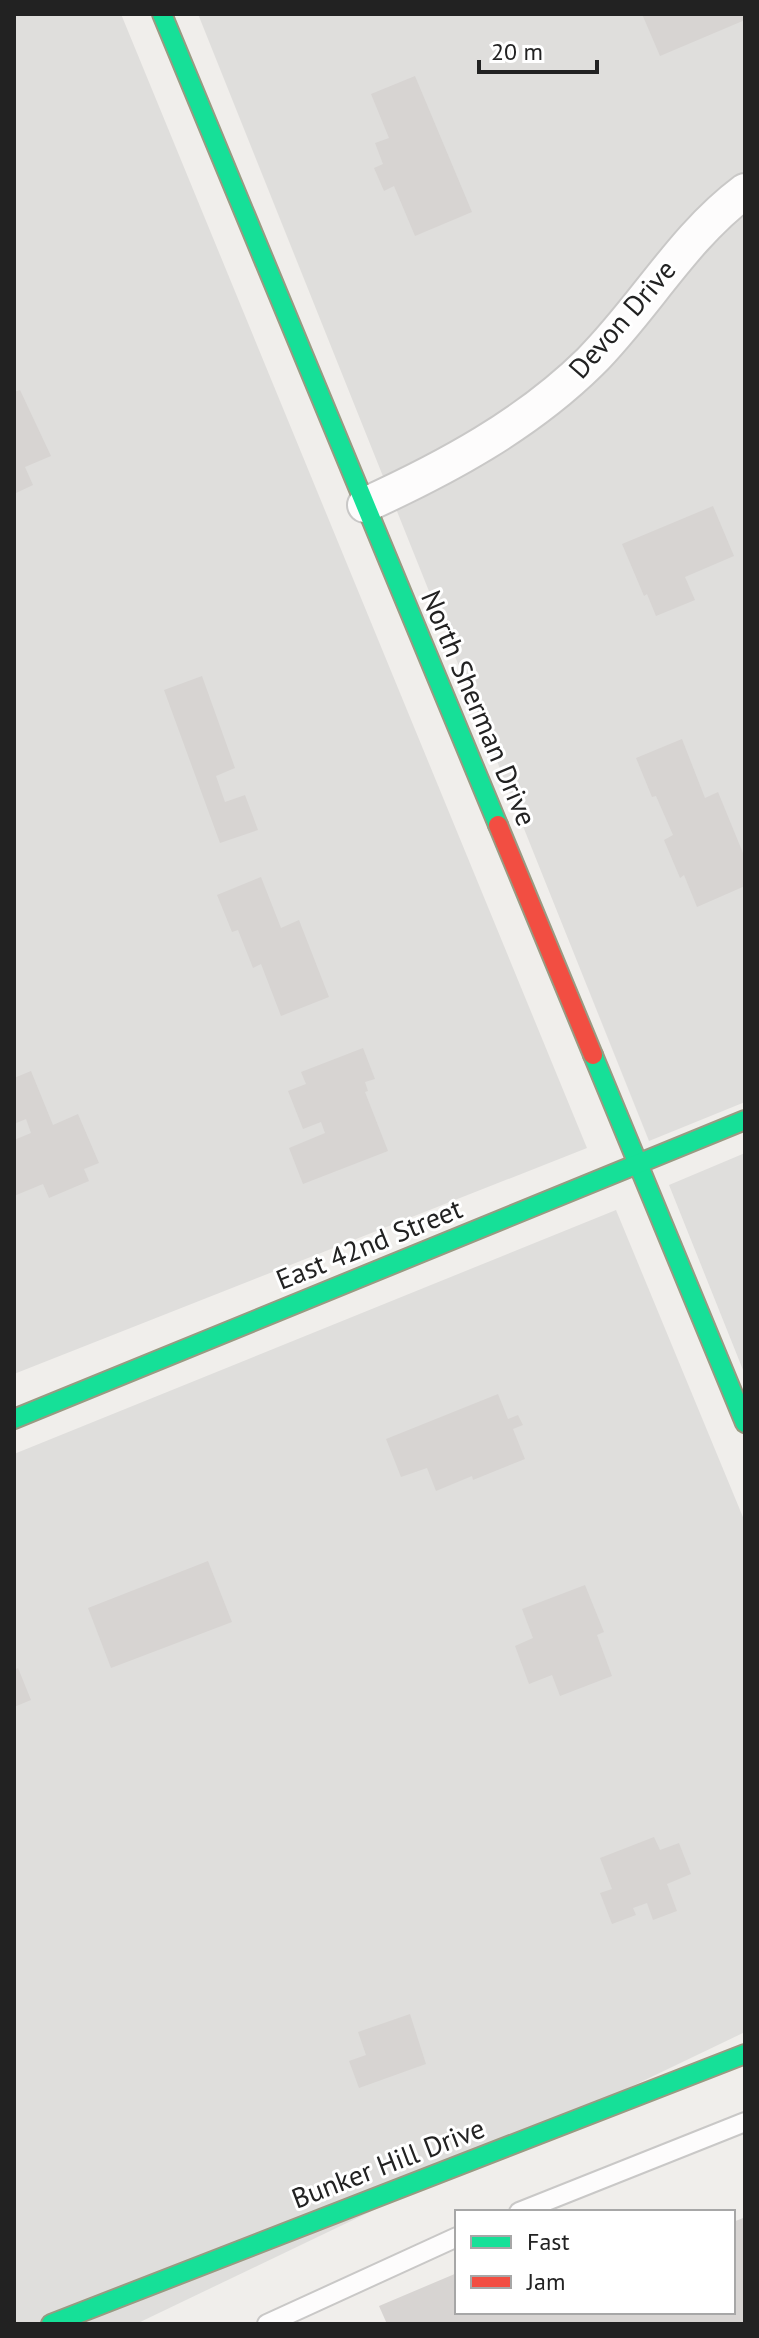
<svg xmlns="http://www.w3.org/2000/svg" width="759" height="2338" font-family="'PT Sans',sans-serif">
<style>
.residential{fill:#dfdedc}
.building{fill:#d7d4d2}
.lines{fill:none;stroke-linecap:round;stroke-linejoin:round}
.lane-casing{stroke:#c9c8c7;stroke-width:22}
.street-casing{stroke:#c9c8c7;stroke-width:38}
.fast-casing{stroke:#999a82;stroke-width:22}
.jam-casing{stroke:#999a82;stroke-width:22}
.lane{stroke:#fdfcfc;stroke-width:18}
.street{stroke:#fdfcfc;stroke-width:34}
.fast{stroke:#16e098;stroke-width:18}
.jam{stroke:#f24e42;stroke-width:18}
.labels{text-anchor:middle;stroke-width:6;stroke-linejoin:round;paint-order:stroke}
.street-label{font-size:28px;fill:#222;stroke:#fff}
</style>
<rect width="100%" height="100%" fill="#f0eeeb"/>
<g class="residential">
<polygon points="14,14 121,14 587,1148 14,1374"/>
<polygon points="198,14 745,14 745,1102 649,1141"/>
<polygon points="745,1153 745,1375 669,1185"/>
<polygon points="616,1210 745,1522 745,2032 136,2324 14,2324 14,1454"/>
</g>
<g class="building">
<polygon points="642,14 745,14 745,20 660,56"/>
<polygon points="415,76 472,212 415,236 394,186 384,191 374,168 383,164 375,143 389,138 371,94"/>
<polygon points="20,390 51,456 25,467 33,485 14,494 14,392"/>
<polygon points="713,506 734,556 685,577 695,600 656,616 647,594 644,596 622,544"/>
<polygon points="202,676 235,768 216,776 225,802 245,795 258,830 220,843 164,690"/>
<polygon points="682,739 705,798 718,792 745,858 745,886 697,907 684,875 680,878 664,840 673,835 656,796 652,797 636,758"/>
<polygon points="261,877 281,928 299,920 329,997 281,1016 261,964 253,968 238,930 232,932 217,895"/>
<polygon points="363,1048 375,1079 365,1082 368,1091 365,1092 388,1151 303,1184 289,1148 325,1133 321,1122 303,1129 288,1091 306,1084 301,1072"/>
<polygon points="31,1071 53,1125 78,1114 99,1163 84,1169 89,1181 49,1198 43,1184 14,1196 14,1140 31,1133 26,1119 14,1124 14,1078"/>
<polygon points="498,1394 508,1419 518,1415 523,1425 513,1429 525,1459 473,1480 472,1476 436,1491 427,1468 401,1477 386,1439"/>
<polygon points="208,1561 232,1622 111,1668 88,1608"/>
<polygon points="585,1585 604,1632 597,1635 612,1676 560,1696 552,1675 529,1684 515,1646 533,1638 522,1609"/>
<polygon points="18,1668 31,1700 14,1707 14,1670"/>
<polygon points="654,1837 660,1850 679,1843 691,1874 667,1884 677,1911 653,1920 647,1903 633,1908 636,1915 612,1924 600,1893 612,1889 600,1858"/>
<polygon points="410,2014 426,2064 359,2088 349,2061 366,2055 358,2032"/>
<polygon points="743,2218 745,2222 745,2324 387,2324 379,2306 457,2273 457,2312 733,2312 733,2222"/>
</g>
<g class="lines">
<defs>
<g id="lane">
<polyline points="519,2212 745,2122"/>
<polyline points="267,2324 457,2237"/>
</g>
<path id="street" d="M365 505C446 468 526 425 590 362 645 307 682 238 745 191"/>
<g id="fast">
<polyline points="162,14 498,825"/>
<polyline points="593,1055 745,1423"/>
<polyline points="14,1419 745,1120"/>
<polyline points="51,2324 745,2054"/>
</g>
<polyline id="jam" points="498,825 593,1055"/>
</defs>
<use href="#lane" class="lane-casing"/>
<use href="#street" class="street-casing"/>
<use href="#fast" class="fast-casing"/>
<use href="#jam" class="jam-casing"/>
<use href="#lane" class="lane"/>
<use href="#street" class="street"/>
<use href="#fast" class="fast"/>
<use href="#jam" class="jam"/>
</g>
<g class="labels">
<g class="street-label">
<text transform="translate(622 319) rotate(-49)" y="10">Devon Drive</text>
<text transform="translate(479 708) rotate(67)" y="10">North Sherman Drive</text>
<text transform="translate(369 1244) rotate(-22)" y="10">East 42nd Street</text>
<text transform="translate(388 2163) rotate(-21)" y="10">Bunker Hill Drive</text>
</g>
</g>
<rect width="759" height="2338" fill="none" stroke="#222222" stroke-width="32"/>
<rect x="455" y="2210" width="280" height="104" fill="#ffffff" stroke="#a7a7a7" stroke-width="2"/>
<rect x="471" y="2236" width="40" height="12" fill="#16e098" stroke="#a7a7a7" stroke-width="2"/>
<text x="527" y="2250" font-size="24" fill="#222222">Fast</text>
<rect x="471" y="2276" width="40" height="12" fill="#f24e42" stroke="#a7a7a7" stroke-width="2"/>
<text x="527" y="2290" font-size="24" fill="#222222">Jam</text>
<path d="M479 60v12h118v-12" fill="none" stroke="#222222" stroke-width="4"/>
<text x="491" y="60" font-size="24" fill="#222222" stroke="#ffffff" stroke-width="6" paint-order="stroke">20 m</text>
</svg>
